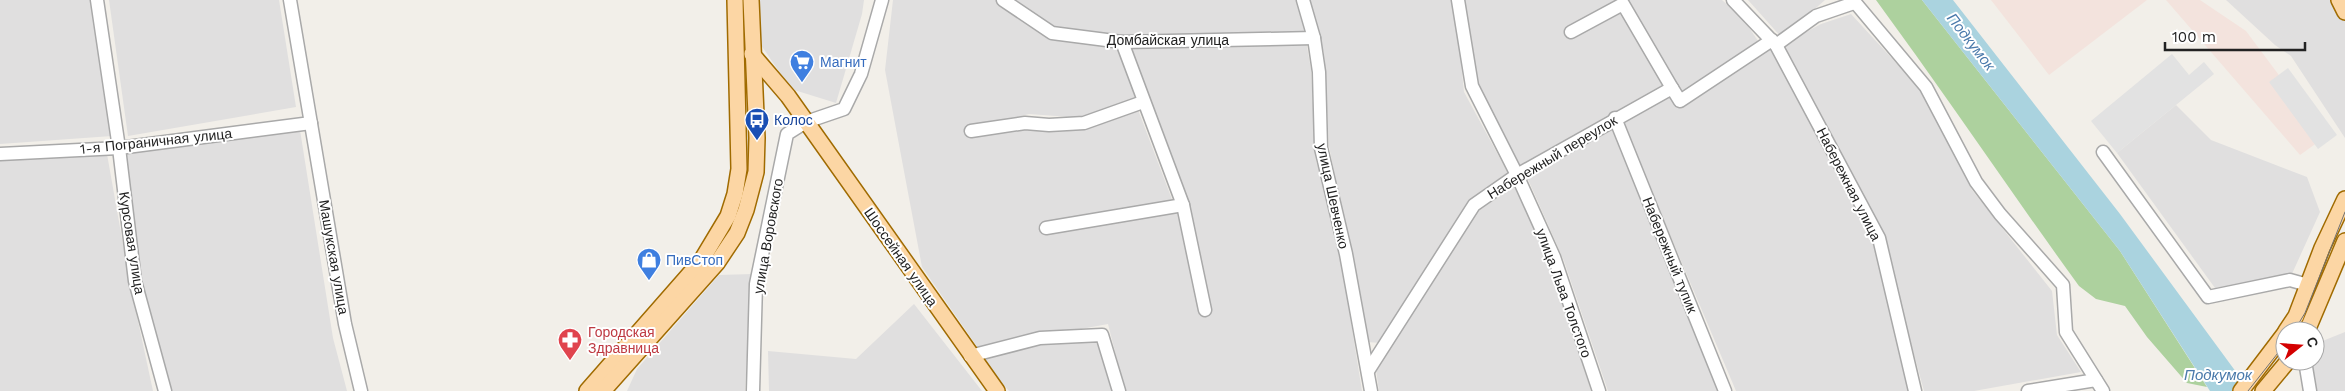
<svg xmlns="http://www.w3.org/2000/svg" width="2345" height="391" font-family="'Work Sans',sans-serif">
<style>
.residential{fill:#e0dfdf}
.military{fill:#f3e3dd}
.forest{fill:#add19e}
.parking{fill:#e2e2e2}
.water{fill:#aad3df}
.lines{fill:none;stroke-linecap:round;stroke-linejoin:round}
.minor-casing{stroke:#a9a9a9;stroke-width:15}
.major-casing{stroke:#a06b00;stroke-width:18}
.minor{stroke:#fff;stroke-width:12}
.major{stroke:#fcd6a4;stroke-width:15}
.tram{stroke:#707070;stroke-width:1}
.labels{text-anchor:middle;stroke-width:4;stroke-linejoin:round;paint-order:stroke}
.street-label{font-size:14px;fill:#222;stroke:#fff}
.shop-label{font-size:14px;fill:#366cbe;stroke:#fff;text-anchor:start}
.transit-label{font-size:14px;fill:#164399;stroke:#fff;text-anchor:start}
.health-label{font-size:14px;fill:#be3a42;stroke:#fff;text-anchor:start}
.water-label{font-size:15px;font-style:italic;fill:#4a7aab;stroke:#fff}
</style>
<rect width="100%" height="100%" fill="#f2efe9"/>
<g class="residential">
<polygon points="0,0 90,0 112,136 0,144"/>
<polygon points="109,0 279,0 296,107 128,136"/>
<polygon points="759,0 864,0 862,14 836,103 791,89 761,45"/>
<polygon points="893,0 998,0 1050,40 1120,46 1136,101 1083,118 1029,114 967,129 968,135 1023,129 1082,127 1137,107 1173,202 1040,224 1040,233 1077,225 1179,209 1200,315 1208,313 1188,209 1135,70 1128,45 1306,41 1311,69 1316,161 1333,210 1362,391 1125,391 1108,324 978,348 922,267 885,70"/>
<polygon points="1010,0 1296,0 1306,35 1121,35 1059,28 1028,13"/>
<polygon points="1308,0 1453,0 1456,13 1464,92 1509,175 1472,201 1381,343 1367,342 1329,146 1324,53"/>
<polygon points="1461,0 1623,0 1566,33 1569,38 1622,8 1666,85 1521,167 1476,84"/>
<polygon points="1623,0 1722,0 1744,20 1760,44 1685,93 1679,92"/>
<polygon points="1748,0 1825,0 1782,38"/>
<polygon points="2226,0 2334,0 2345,20 2345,138 2291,56 2275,45"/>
<polygon points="1851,14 1922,91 1972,190 2052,291 2057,335 2081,372 1974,391 1924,391 1882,237 1782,45 1821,24"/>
<polygon points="1771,45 1872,240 1893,308 1912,391 1736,391 1622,121 1669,94 1676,105"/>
<polygon points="2176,105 2211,140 2307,177 2320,212 2291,276 2215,288 2117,153"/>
<polygon points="1613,125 1675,281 1718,391 1608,391 1564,261 1527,177"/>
<polygon points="300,130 333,338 347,391 171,391 142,290 126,153"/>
<polygon points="107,154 130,284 153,391 0,391 0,160"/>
<polygon points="1518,184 1549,257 1591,391 1379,391 1376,370 1477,212"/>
<polygon points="752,274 745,391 627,391 637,369 719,275"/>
<polygon points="914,304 982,391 769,391 768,351 856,359"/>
<polygon points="2345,332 2345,391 2316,391 2312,361 2315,361 2315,344"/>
<polygon points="1084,339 1098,344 1114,391 1009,391 980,356 1040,340"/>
</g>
<g class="military">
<polygon points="1991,0 2147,0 2049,75"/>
<polygon points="2166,0 2200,0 2246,31 2325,137 2300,155"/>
</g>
<path class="forest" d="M1876 0H1922L2120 251 2207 387 2187 383 2147 337 2125 306 2096 299 2079 286C2010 191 1945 94 1876 0Z"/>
<g class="parking">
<polygon points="2172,54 2189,75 2204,62 2214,74 2117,153 2091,121"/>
<polygon points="2288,68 2337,135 2318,149 2269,82"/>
</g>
<polygon class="water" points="1922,0 1953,0 2120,214 2250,391 2210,391 2120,251"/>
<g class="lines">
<defs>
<g id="minor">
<polyline points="97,0 119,148 135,281 165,391"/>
<polyline points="290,0 345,324 361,391"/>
<polyline points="1003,0 1052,33 1122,42 1314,38"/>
<polyline points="1303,0 1314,38 1319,72 1321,148 1346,254 1371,391"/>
<polyline points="1458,0 1472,86 1517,175 1554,257 1599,391"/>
<polyline points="1733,0 1776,45 1879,238 1915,391"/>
<polyline points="1853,0 1926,87 1976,182 2000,214 2063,285 2066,332 2103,391"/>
<polyline points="1571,32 1623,4 1672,88"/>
<polyline points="1122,42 1183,205 1205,310"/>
<polyline points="1776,45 1816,16 1854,3"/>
<polyline points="1615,118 1725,391"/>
<polyline points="971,131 1025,123 1049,125 1084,123 1143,102"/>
<polyline points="2103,152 2208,297 2290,280 2308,285"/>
<polyline points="0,154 119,148 311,123"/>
<polyline points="1046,228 1183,205"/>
<polyline points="970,356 1040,338 1102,335 1119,391"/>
<polyline points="2305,361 2310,391"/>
<polyline points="1368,371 1474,205 1517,175 1672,88 1680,101 1772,40"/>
<polyline points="753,391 756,284 787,134 806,122 844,109 861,74 882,0"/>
<polyline points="2028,391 2096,380"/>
</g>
<g id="major">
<polyline points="2339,0 2345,12"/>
<polyline points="752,54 788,96 997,391"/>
<polyline points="2286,331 2296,316 2322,248 2345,199"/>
<polyline points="2307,331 2345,241"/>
<polyline points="587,391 701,261 728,216 735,194 739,169 735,0"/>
<polyline points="603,391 717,263 737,233 746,210 756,172 757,138 751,0"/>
<polyline points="2241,391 2285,333"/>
<polyline points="2263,391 2288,361"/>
</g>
</defs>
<use href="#minor" class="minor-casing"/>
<use href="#major" class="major-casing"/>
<use href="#minor" class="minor"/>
<use href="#major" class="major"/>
<g class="tram">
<polyline points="2294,331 2305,313 2345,212"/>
<polyline points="2248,391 2285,344"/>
</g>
</g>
<defs>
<symbol id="supermarket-pin" viewBox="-11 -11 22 30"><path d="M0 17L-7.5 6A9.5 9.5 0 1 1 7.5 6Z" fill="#3f7fe0" stroke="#fff"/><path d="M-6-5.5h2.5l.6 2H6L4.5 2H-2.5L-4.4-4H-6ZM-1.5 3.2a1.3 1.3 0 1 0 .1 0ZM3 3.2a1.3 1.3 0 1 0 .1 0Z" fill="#fff"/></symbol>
<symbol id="bus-pin" viewBox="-11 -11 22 30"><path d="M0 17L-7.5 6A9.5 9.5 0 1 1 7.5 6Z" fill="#1a4fb4" stroke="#fff"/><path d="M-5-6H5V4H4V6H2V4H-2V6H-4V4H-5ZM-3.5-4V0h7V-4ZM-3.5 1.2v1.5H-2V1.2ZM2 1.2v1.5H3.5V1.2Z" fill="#fff"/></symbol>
<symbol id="shop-pin" viewBox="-11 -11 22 30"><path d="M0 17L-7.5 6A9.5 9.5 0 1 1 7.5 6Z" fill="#3f7fe0" stroke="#fff"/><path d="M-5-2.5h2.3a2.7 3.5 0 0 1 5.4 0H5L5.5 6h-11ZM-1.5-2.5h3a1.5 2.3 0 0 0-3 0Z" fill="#fff"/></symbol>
<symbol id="pharmacy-pin" viewBox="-11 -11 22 30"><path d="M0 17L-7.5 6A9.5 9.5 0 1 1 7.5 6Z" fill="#e0444e" stroke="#fff"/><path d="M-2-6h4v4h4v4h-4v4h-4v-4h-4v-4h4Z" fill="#fff"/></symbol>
</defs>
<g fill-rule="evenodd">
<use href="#supermarket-pin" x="788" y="48" width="28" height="38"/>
<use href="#bus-pin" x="743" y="106" width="28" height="38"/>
<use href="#shop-pin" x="635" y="246" width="28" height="38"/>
<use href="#pharmacy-pin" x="556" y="326" width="28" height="38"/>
</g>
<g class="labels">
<g class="street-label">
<text x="1168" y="45">Домбайская улица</text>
<text transform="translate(156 141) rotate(-6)" y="5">1-я Пограничная улица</text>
<text transform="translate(1552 157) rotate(-31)" y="5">Набережный переулок</text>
<text transform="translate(1849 184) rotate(63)" y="5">Набережная улица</text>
<text transform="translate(1333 196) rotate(78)" y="5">улица Шевченко</text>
<text transform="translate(768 236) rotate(-80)" y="5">улица Воровского</text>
<text transform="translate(132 243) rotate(81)" y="5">Курсовая улица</text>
<text transform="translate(1670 255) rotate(68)" y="5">Набережный тупик</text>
<text transform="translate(334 257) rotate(80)" y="5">Машукская улица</text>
<text transform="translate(901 257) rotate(55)" y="5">Шоссейная улица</text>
<text transform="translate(1564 293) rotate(70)" y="5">улица Льва Толстого</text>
</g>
<g class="shop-label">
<text x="820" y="67">Магнит</text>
<text x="666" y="265">ПивСтоп</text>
</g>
<g class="transit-label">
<text x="774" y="125">Колос</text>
</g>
<g class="health-label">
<text x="588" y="337">Городская<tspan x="588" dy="16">Здравница</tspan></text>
</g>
<g class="water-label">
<text transform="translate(1971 42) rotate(52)" y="5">Подкумок</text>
<text x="2218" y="380">Подкумок</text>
</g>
</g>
<g transform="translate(2300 346) rotate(73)"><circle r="24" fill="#ffffff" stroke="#a7a7a7"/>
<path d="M0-4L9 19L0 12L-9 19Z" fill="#d40000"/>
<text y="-8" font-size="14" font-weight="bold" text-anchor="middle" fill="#222222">С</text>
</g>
<path d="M2165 42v8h140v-8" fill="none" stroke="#222222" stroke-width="2.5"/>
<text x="2172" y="42" font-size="15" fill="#222222" stroke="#ffffff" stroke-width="4" paint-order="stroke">100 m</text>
</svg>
